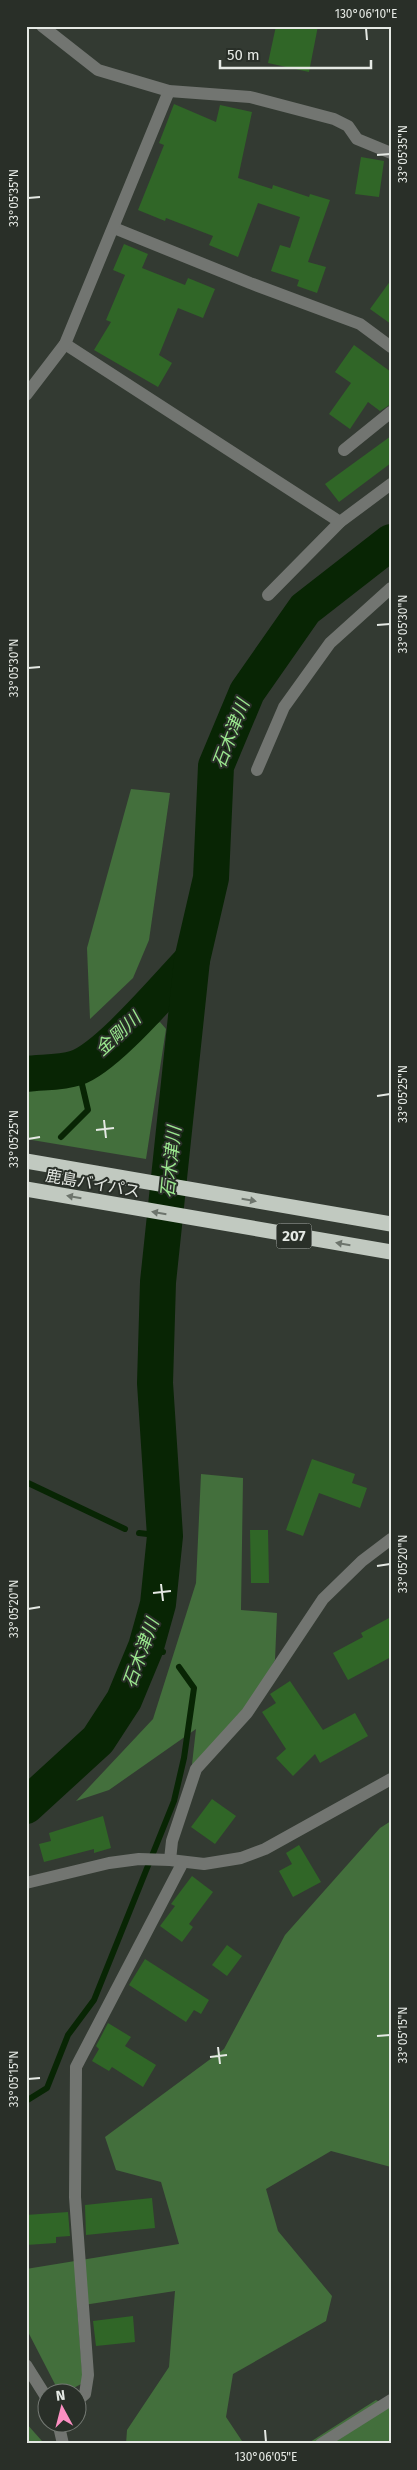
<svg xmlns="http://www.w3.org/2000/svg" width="417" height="2470" font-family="'Fira Sans','Noto Sans JP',sans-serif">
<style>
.green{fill:#436f3c}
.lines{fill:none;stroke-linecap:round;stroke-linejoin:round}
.stream{stroke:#082504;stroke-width:6}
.river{stroke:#082504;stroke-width:36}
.building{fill:#306627}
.minor{stroke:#727571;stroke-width:12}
.highway{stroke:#c1c9c0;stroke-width:15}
.oneway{fill:#6d746c}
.ticks{fill:none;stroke:#e5e9e4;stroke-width:2}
.labels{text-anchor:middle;stroke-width:4;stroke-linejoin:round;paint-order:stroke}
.shield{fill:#292f28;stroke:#adb1ac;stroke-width:1}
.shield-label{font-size:15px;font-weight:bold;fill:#e5e9e4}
.street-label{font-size:16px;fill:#e5e9e4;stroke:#292f28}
.water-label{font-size:18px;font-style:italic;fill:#9ae68e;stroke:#292f28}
.neatline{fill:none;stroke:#e5e9e4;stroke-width:2}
.ticks-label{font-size:12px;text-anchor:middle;fill:#e5e9e4}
</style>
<rect width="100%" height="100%" fill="#333a32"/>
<g class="green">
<polygon points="131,789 170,793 149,940 133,978 90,1019 87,948"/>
<polygon points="160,1022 166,1029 146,1159 26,1139 26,1092 82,1084 150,1027"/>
<polygon points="201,1474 243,1478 241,1610 277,1613 275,1660 242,1718 191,1773 196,1729 109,1790 76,1801 153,1719 196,1583"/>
<polygon points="391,1821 391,2167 331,2151 266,2189 278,2231 332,2296 326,2321 233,2374 226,2417 244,2444 126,2444 127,2430 169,2367 175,2291 77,2306 83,2383 66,2392 59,2392 26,2328 26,2269 179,2244 161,2182 116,2170 105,2137 224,2049 285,1935 380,1828"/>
<polygon points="376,2400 391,2408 391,2444 307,2444"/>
<polygon points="26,2423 42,2441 40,2444 26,2444"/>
</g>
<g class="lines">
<g class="stream">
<polyline points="61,1137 88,1110 81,1080 74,1069"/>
<polyline points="26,1482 125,1529"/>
<polyline points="139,1533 165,1536"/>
<polyline points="146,1647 163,1652"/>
<polyline points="26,2101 47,2088 68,2035 94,2000 174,1801 184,1758 194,1688 179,1667"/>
</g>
<g class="river">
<path d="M26 1074C42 1072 61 1073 76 1068 107 1058 167 986 192 960"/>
<polyline points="26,1806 98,1740 124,1700 146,1647 158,1604 165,1536 155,1383 158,1282 192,960 211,878 216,766 247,692 305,609 391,542"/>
</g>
</g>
<g class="building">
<polygon points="276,26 318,26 309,72 268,63"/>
<polygon points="174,104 216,122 220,105 252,112 238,178 272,189 273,185 309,197 310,194 330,200 308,262 326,267 317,293 297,286 299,280 271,271 280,245 290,248 300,217 258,203 238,257 209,245 213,236 166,218 165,221 138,210 164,145 159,143"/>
<polygon points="361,157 384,161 379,197 355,194"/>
<polygon points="124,244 148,254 142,268 185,285 188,278 215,289 203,318 178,308 159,355 172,363 158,387 94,350 111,322 106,320 125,275 113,270"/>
<polygon points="391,280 391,324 370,309"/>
<polygon points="354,345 391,372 391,404 380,411 368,402 350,429 329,414 351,383 335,372"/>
<polygon points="391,436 391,463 339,502 325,484"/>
<polygon points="312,1459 355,1474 352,1483 367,1488 360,1508 319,1493 303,1536 286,1530"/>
<polygon points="250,1530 268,1530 269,1583 251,1583"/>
<polygon points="391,1617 391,1657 348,1680 333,1653 363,1637 361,1633"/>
<polygon points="290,1681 323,1730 355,1713 368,1736 320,1763 315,1754 293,1776 276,1758 286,1749 262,1712 276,1703 270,1694"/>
<polygon points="212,1799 236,1816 215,1844 191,1827"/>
<polygon points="103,1816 111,1848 94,1853 94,1849 44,1862 39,1844 51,1841 49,1833"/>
<polygon points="299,1845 321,1882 293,1897 279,1871 292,1864 286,1853"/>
<polygon points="192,1876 213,1892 189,1924 193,1927 182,1942 160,1926 175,1906 171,1904"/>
<polygon points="227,1945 242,1956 227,1976 212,1965"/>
<polygon points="145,1959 209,2000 201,2014 194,2010 186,2022 129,1985"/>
<polygon points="108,2023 131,2037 125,2046 156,2065 143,2087 112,2067 109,2071 92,2061 99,2049 96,2046"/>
<polygon points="152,2198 155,2228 86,2235 85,2205"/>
<polygon points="68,2212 70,2236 56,2237 56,2243 26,2245 26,2215"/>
<polygon points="133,2316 135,2342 96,2346 93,2321"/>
</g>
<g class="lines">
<g class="minor">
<polyline points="42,26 98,70 169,91 250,97 334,119 348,126 357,139 391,153"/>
<polyline points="114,228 250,283 360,324 391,347"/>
<polyline points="65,344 340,522"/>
<polyline points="26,395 65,344 169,91"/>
<polyline points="344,450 391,412"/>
<polyline points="268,595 340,522 391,484"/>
<polyline points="257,770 284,707 330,643 391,588"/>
<polyline points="170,1860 172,1841 196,1769 247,1713 323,1599 362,1561 391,1539"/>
<polyline points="26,1883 109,1863 139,1859 170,1860 204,1864 241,1858 265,1849 391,1779"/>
<polyline points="26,2365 48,2400"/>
<polyline points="78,2400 85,2394 88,2375 75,2197 76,2067 183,1862"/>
<polyline points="58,2422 63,2444"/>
<polyline points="321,2444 391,2400"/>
</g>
<g class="highway">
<polyline points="26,1161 391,1224"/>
<polyline points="26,1189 391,1252"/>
</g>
</g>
<defs><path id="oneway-solid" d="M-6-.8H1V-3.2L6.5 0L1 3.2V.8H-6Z" transform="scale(1.25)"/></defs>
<g class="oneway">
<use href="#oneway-solid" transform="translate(74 1197) rotate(-170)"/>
<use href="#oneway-solid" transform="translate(249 1200) rotate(10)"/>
<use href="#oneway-solid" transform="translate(159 1213) rotate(-170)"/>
<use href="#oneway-solid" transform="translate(343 1244) rotate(-170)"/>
</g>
<path class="ticks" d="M366 28 367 40M377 155 390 154M28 198 40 197M377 625 390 624M28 668 40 667M377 1096 390 1094M104 1120 106 1138M96 1130 114 1128M28 1139 40 1137M377 1566 390 1564M161 1584 163 1601M153 1593 171 1591M28 1609 40 1607M377 2036 390 2035M218 2047 220 2064M210 2057 227 2055M28 2079 40 2078M265 2430 266 2442"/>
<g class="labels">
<rect class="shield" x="276.5" y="1223.5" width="35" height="25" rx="4"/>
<g class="shield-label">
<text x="294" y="1241">207</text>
</g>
<g class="street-label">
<text transform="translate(93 1183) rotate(10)" y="6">鹿島バイパス</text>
</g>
<g class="water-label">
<text transform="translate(231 734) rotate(-69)" y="6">石木津川</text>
<text transform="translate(118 1034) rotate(-43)" y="6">金剛川</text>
<text transform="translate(171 1162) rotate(-84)" y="6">石木津川</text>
<text transform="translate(141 1653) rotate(-70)" y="6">石木津川</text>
</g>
</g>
<rect width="417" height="2470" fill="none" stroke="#292f28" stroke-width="55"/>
<g transform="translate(62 2408) rotate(353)"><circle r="24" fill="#292f28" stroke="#747973"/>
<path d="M0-4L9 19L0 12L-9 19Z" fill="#fc8fc2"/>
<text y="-8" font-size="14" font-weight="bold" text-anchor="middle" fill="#e5e9e4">N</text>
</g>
<path d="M220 60v8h151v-8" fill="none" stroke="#e5e9e4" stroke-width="2.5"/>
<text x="227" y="60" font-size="15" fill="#e5e9e4" stroke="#292f28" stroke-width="4" paint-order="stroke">50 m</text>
<rect x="28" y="28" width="362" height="2414" class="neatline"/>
<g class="ticks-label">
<text x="366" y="18">130°06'10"E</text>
<text transform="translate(403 154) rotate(-90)" y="4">33°05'35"N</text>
<text transform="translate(14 198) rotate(-90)" y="4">33°05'35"N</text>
<text transform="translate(403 624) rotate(-90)" y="4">33°05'30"N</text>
<text transform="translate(14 668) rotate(-90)" y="4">33°05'30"N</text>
<text transform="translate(403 1094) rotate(-90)" y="4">33°05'25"N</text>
<text transform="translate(14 1139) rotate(-90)" y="4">33°05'25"N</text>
<text transform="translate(403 1564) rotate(-90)" y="4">33°05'20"N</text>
<text transform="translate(14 1609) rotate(-90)" y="4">33°05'20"N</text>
<text transform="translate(403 2035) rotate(-90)" y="4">33°05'15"N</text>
<text transform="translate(14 2079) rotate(-90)" y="4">33°05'15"N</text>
<text x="266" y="2461">130°06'05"E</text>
</g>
</svg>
